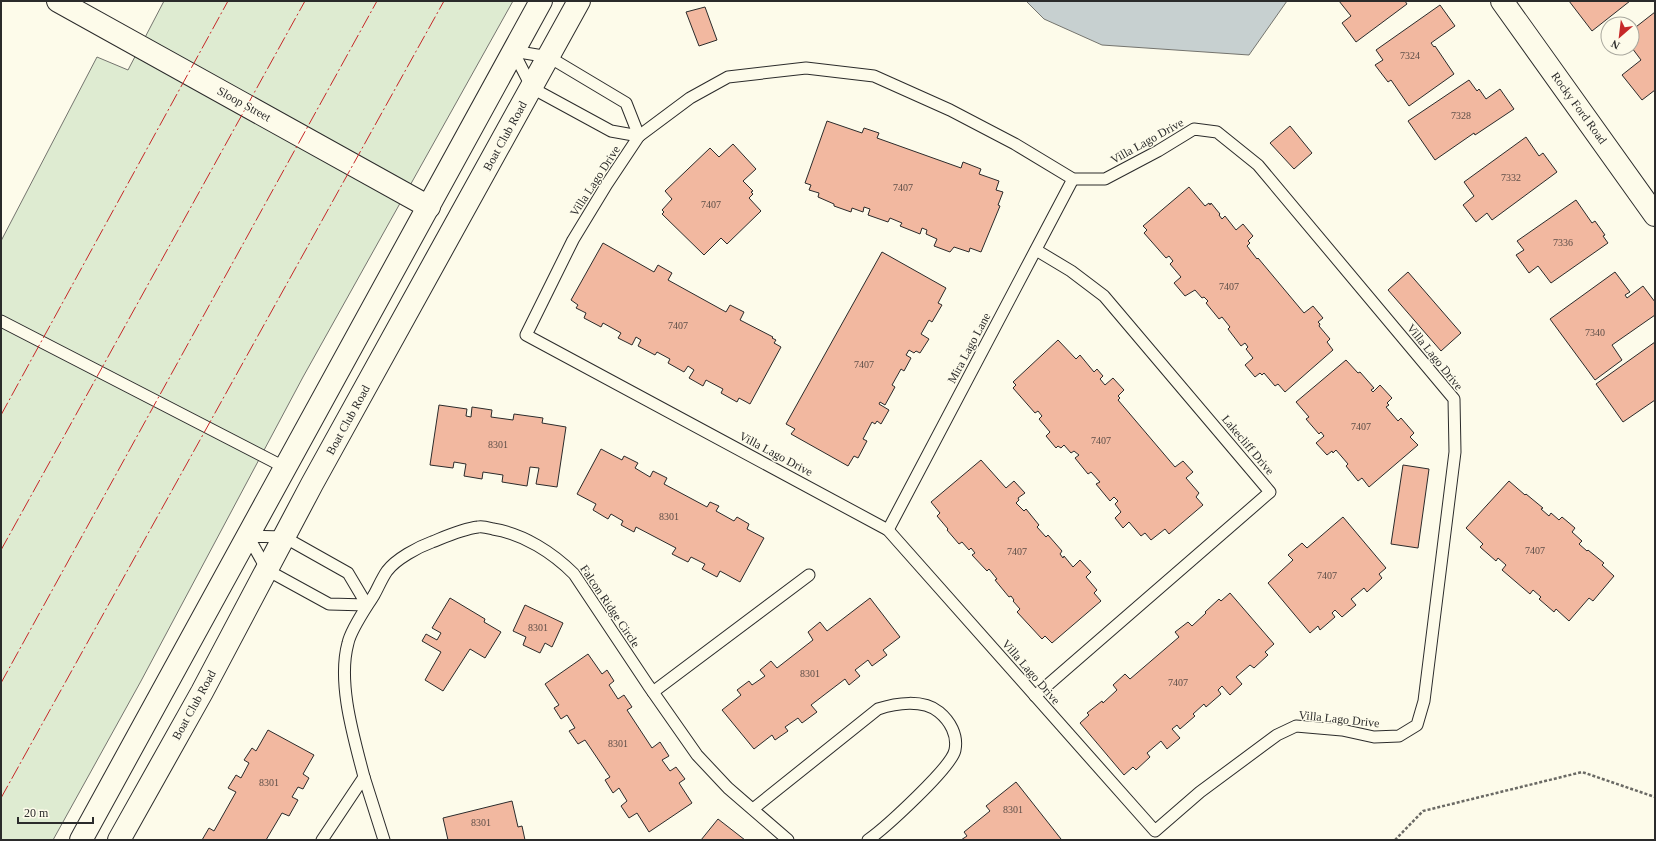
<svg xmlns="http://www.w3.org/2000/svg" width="1656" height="841" font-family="Georgia,serif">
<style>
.green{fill:#deebd1;stroke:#74746e}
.water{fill:#c7d0d0;stroke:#74746e}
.building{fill:#f2b8a0;stroke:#2b2b2b}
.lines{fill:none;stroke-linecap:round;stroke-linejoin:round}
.lane-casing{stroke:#2b2b2b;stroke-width:13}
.street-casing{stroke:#2b2b2b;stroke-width:24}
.secondary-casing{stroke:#2b2b2b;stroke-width:24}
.path{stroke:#6a6964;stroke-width:2.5;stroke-dasharray:3 2;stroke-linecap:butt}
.lane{stroke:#fdfbea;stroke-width:11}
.street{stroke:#fdfbea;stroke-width:22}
.secondary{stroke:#fdfbea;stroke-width:22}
.power{stroke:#c62828;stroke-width:1;stroke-dasharray:14 3 2 3;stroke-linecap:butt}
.labels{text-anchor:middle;stroke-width:3;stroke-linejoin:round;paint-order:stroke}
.number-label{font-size:10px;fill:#5d4e48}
.street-label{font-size:12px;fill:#2b2b2b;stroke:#fdfbea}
</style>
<rect width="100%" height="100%" fill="#fdfbea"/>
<polygon class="green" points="164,1 513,1 303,377 141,681 53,840 1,840 1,241 97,57 128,70"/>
<polygon class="water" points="1026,1 1287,1 1249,55 1102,45 1044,19"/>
<g class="building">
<polygon points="1339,1 1405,1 1407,4 1356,42 1342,23 1351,16"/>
<polygon points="1569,1 1630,1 1592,31"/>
<polygon points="1440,5 1455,26 1431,43 1434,47 1435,46 1454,74 1409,106 1391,80 1388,82 1375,65 1383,60 1376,50"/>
<polygon points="705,7 717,40 699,46 686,12"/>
<polygon points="1655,12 1655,90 1642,100 1622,75 1641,60 1632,48 1632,30"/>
<polygon points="1469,80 1477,91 1479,89 1486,99 1500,89 1514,109 1475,135 1474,133 1435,160 1408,121"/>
<polygon points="827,121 862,133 864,128 879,133 877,138 961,168 963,162 981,169 979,174 999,181 996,190 1003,192 998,205 1000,206 981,252 970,248 969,252 954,247 950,252 934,246 937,239 926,234 927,230 922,228 920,234 900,226 902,223 890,218 888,222 868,215 870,209 864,207 863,212 852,208 851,212 834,206 834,204 818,197 819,193 809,190 811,185 805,183"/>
<polygon points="1290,126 1312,153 1294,169 1270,143"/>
<polygon points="1526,137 1539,156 1543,153 1557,172 1492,220 1487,213 1476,222 1463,205 1474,196 1464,182"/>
<polygon points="733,144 756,169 743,181 753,191 751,192 753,194 749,198 761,211 727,244 721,238 704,255 662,214 664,212 662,210 672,199 665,191 710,148 719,157"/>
<polygon points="1189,187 1205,206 1209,203 1210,205 1211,203 1220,214 1219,215 1222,219 1225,216 1236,230 1243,224 1253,236 1248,241 1250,243 1247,246 1257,259 1258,258 1304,313 1313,306 1323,318 1318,322 1320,324 1319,326 1330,339 1327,342 1333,350 1285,392 1278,384 1275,386 1264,373 1262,375 1260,373 1255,377 1245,365 1253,358 1246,349 1248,347 1245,343 1241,346 1228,329 1230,327 1222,317 1219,319 1206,303 1208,301 1204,297 1202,298 1195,290 1185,296 1174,283 1181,277 1170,264 1173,261 1169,256 1166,258 1144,233 1147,230 1143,226"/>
<polygon points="1576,200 1592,223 1595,221 1605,235 1603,236 1608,243 1551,283 1538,266 1529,273 1516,255 1524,250 1517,241"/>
<polygon points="603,243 654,272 658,265 672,273 668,280 726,312 730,305 744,312 740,320 773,337 772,338 776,340 774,343 781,347 750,404 739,398 737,402 721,393 723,389 706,380 703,386 689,378 694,370 688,366 684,372 668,363 670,359 657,352 655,355 638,346 641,340 636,337 632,345 618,338 621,333 603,323 601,327 584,318 586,313 576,308 578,305 571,300"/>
<polygon points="882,252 946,288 938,303 942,305 932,322 929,320 921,334 929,339 920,353 916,351 914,353 909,350 906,355 911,358 904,371 901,369 892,385 895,387 885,405 880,402 879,404 889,410 881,424 877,421 875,424 872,422 863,439 867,441 858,458 854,456 848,466 791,434 795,429 786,424"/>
<polygon points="1408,272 1461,333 1441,351 1388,290"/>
<polygon points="1615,272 1630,292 1625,295 1627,298 1643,286 1655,302 1655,315 1612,345 1622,360 1595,380 1550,319"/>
<polygon points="1058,340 1076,359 1080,355 1094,372 1097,369 1103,376 1100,379 1105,385 1113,378 1124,390 1118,396 1120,398 1118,400 1175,467 1183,461 1193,472 1186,478 1199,493 1196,497 1203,505 1169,534 1165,529 1151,540 1145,533 1141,536 1129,522 1123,528 1115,518 1121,512 1115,504 1118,501 1114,497 1110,501 1096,484 1100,482 1091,472 1088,474 1075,458 1079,455 1074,451 1071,453 1064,445 1061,448 1058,446 1056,448 1046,436 1050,432 1039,419 1042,416 1038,411 1035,413 1013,388 1016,385 1013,382"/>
<polygon points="1655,342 1655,400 1623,422 1596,384"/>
<polygon points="1346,360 1358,373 1360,372 1374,388 1371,390 1373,392 1380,385 1392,398 1387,403 1389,405 1386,407 1398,421 1401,418 1414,433 1410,437 1418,445 1369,487 1362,478 1358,481 1346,466 1348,464 1336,450 1333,453 1332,451 1327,455 1316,443 1324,436 1321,432 1319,434 1306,419 1309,417 1296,402"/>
<polygon points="439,405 467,409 466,416 471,417 472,407 492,410 491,417 513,420 514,414 543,418 542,423 566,427 557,487 536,484 539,468 530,467 527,486 502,482 503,475 483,472 482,479 464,476 466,464 454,462 453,468 430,465"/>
<polygon points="601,449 622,460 624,456 638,463 635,468 650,477 653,471 667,478 664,484 707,507 710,502 719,506 716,511 734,521 737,517 749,524 747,529 764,538 740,582 720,571 717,577 702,569 705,564 691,557 688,562 672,554 676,548 636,527 634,532 621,525 623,521 611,514 608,519 593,510 596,504 577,494"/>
<polygon points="981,460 1006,488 1014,481 1025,493 1018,498 1019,500 1016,503 1024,511 1026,509 1039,525 1037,527 1046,537 1048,535 1062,551 1060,554 1063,558 1064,556 1073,567 1080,560 1091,572 1086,577 1097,590 1094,593 1101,601 1052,643 1045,636 1042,639 1017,612 1020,609 1013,601 1014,600 1011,596 1009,597 995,580 997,579 989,569 987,571 972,555 975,553 971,548 969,550 962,542 959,544 947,530 948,529 937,516 940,513 931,502"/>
<polygon points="1403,465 1429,469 1418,548 1391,544"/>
<polygon points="1509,481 1525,495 1526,494 1543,508 1541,509 1549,516 1551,513 1559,520 1562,517 1575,528 1572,532 1582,541 1579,544 1587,551 1588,550 1604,563 1602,565 1614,576 1593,601 1589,598 1569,621 1556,609 1554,612 1539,599 1541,597 1533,590 1530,594 1502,570 1506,565 1498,558 1496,561 1480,547 1483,544 1466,528"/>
<polygon points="1343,517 1386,568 1379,574 1382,578 1367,592 1364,588 1351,599 1356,605 1342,617 1335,610 1332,613 1335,617 1320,630 1318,626 1310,633 1268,583 1293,560 1288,555 1302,543 1307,548"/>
<polygon points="1230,593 1274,644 1265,652 1268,655 1254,668 1250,665 1236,677 1242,684 1230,695 1222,686 1218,690 1221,694 1206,707 1204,704 1193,714 1195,716 1180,729 1177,725 1172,729 1180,738 1167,749 1161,741 1147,753 1150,757 1136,770 1133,767 1124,775 1080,723 1089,715 1087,713 1102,701 1103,703 1117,690 1113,685 1125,674 1130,679 1179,637 1175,632 1188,622 1192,626 1206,613 1205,612 1219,599 1221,601"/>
<polygon points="450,598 485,619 484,622 501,632 485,658 470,649 443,691 425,680 441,652 422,641 426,634 437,640 441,633 432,628"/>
<polygon points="870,598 900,637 883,650 887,655 872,666 868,660 855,670 860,676 849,685 845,679 811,705 817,712 802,723 798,718 785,727 788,731 775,740 772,735 754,749 722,710 741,695 737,690 749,681 752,685 765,676 760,670 771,661 777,668 813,640 808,632 820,622 827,631"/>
<polygon points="525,605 563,623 552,647 545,643 540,653 523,645 526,637 513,631"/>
<polygon points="588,654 602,674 607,670 614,681 609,685 618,699 624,695 632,707 627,710 652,748 660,742 669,756 662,760 670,771 676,767 685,779 679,783 692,803 649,832 637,813 629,818 621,806 627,801 619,788 613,793 605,780 610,777 585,740 578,744 569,731 575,728 567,715 561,719 554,708 559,705 545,684"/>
<polygon points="268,730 314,755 303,774 309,778 303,789 298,787 292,797 298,800 289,816 282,813 266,840 202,840 209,828 214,831 236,792 228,788 236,775 241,778 249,763 244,760 252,748 256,751"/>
<polygon points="1016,782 1061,839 1059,840 961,840 967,836 964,832 990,811 986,806"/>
<polygon points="512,801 518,827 522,826 525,840 448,840 443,818"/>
<polygon points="718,819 745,840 701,840"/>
</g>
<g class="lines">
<defs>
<g id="lane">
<polyline points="513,51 549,57 626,103 639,136"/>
<polyline points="513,51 532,88 611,131 639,136"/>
<polygon points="806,68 874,76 950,110 1015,144 1073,179 1105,179 1158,151 1194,129 1217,132 1258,165 1454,399 1455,452 1424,701 1417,725 1399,736 1374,737 1342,730 1296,726 1277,735 1200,792 1155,831 888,530 526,335 573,240 607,184 639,136 690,98 728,77"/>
<polyline points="1,321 286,468"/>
<polyline points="888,530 1073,179"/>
<polygon points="248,536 284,537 348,573 367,605 329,604 267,570"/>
<polyline points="653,692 809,575"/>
<polyline points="1035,696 1270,492 1104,296 1071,271 1036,250"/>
<path d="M364 777C354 738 337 683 348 643 351 629 366 608 374 595 378 588 382 578 387 571 396 559 418 547 432 542 447 536 462 529 478 527 483 526 489 528 493 529 524 534 553 553 574 574L648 685 697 755 728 788 788 840"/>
<path d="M753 809 878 709C896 703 923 699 939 712 950 721 958 735 955 750 952 767 885 828 868 840"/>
<polyline points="322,840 364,777 384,840"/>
</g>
<g id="street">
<polyline points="58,1 429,207"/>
<polyline points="1502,1 1655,215"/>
</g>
<g id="secondary">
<polyline points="81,840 541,1"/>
<polyline points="119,840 202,692 312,484 579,1"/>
</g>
</defs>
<use href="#lane" class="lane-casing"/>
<use href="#street" class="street-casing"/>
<use href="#secondary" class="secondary-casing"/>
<polyline class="path" points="1395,840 1423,811 1582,772 1655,797"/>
<use href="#lane" class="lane"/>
<use href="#street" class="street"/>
<use href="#secondary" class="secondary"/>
<g class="power">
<polyline points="1,415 228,1"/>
<polyline points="1,550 305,1"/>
<polyline points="1,683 377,1"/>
<polyline points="1,798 444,1"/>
</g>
</g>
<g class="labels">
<g class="number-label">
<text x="1410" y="59">7324</text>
<text x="1461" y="119">7328</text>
<text x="1511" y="181">7332</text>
<text x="903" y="191">7407</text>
<text x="711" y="208">7407</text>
<text x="1563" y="246">7336</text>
<text x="1229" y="290">7407</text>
<text x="678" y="329">7407</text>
<text x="1595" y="336">7340</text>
<text x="864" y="368">7407</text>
<text x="1361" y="430">7407</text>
<text x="1101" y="444">7407</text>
<text x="498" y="448">8301</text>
<text x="669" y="520">8301</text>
<text x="1535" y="554">7407</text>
<text x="1017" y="555">7407</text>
<text x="1327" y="579">7407</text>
<text x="538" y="631">8301</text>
<text x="810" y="677">8301</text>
<text x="1178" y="686">7407</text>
<text x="618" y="747">8301</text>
<text x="269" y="786">8301</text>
<text x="1013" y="813">8301</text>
<text x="481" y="826">8301</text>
</g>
<g class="street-label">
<text transform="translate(244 104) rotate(29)" y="4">Sloop Street</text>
<text transform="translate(1579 108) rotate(54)" y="4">Rocky Ford Road</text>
<text transform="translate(505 136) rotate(-61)" y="4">Boat Club Road</text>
<text transform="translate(1147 141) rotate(-29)" y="4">Villa Lago Drive</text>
<text transform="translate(595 181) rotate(-57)" y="4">Villa Lago Drive</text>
<text transform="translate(969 348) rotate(-62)" y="4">Mira Lago Lane</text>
<text transform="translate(1435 357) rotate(51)" y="4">Villa Lago Drive</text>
<text transform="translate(348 420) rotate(-61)" y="4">Boat Club Road</text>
<text transform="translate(1248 445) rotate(50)" y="4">Lakecliff Drive</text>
<text transform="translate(776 454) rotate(28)" y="4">Villa Lago Drive</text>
<text transform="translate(610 606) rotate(56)" y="4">Falcon Ridge Circle</text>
<text transform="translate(1031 672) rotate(49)" y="4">Villa Lago Drive</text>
<text transform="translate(194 705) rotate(-61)" y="4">Boat Club Road</text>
<text transform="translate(1339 719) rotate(6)" y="4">Villa Lago Drive</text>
</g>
</g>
<rect width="1656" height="841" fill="none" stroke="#2b2b2b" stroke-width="4"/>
<g transform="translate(1620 36) rotate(208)"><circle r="19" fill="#fdfbea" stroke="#a9a89e"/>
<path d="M0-3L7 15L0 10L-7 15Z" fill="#c62828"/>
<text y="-6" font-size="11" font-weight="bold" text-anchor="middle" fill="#2b2b2b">N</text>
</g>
<path d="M18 817v6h75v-6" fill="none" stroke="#2b2b2b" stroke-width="2"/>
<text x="24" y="817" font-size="12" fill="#2b2b2b" stroke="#fdfbea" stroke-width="3" paint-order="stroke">20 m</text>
</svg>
